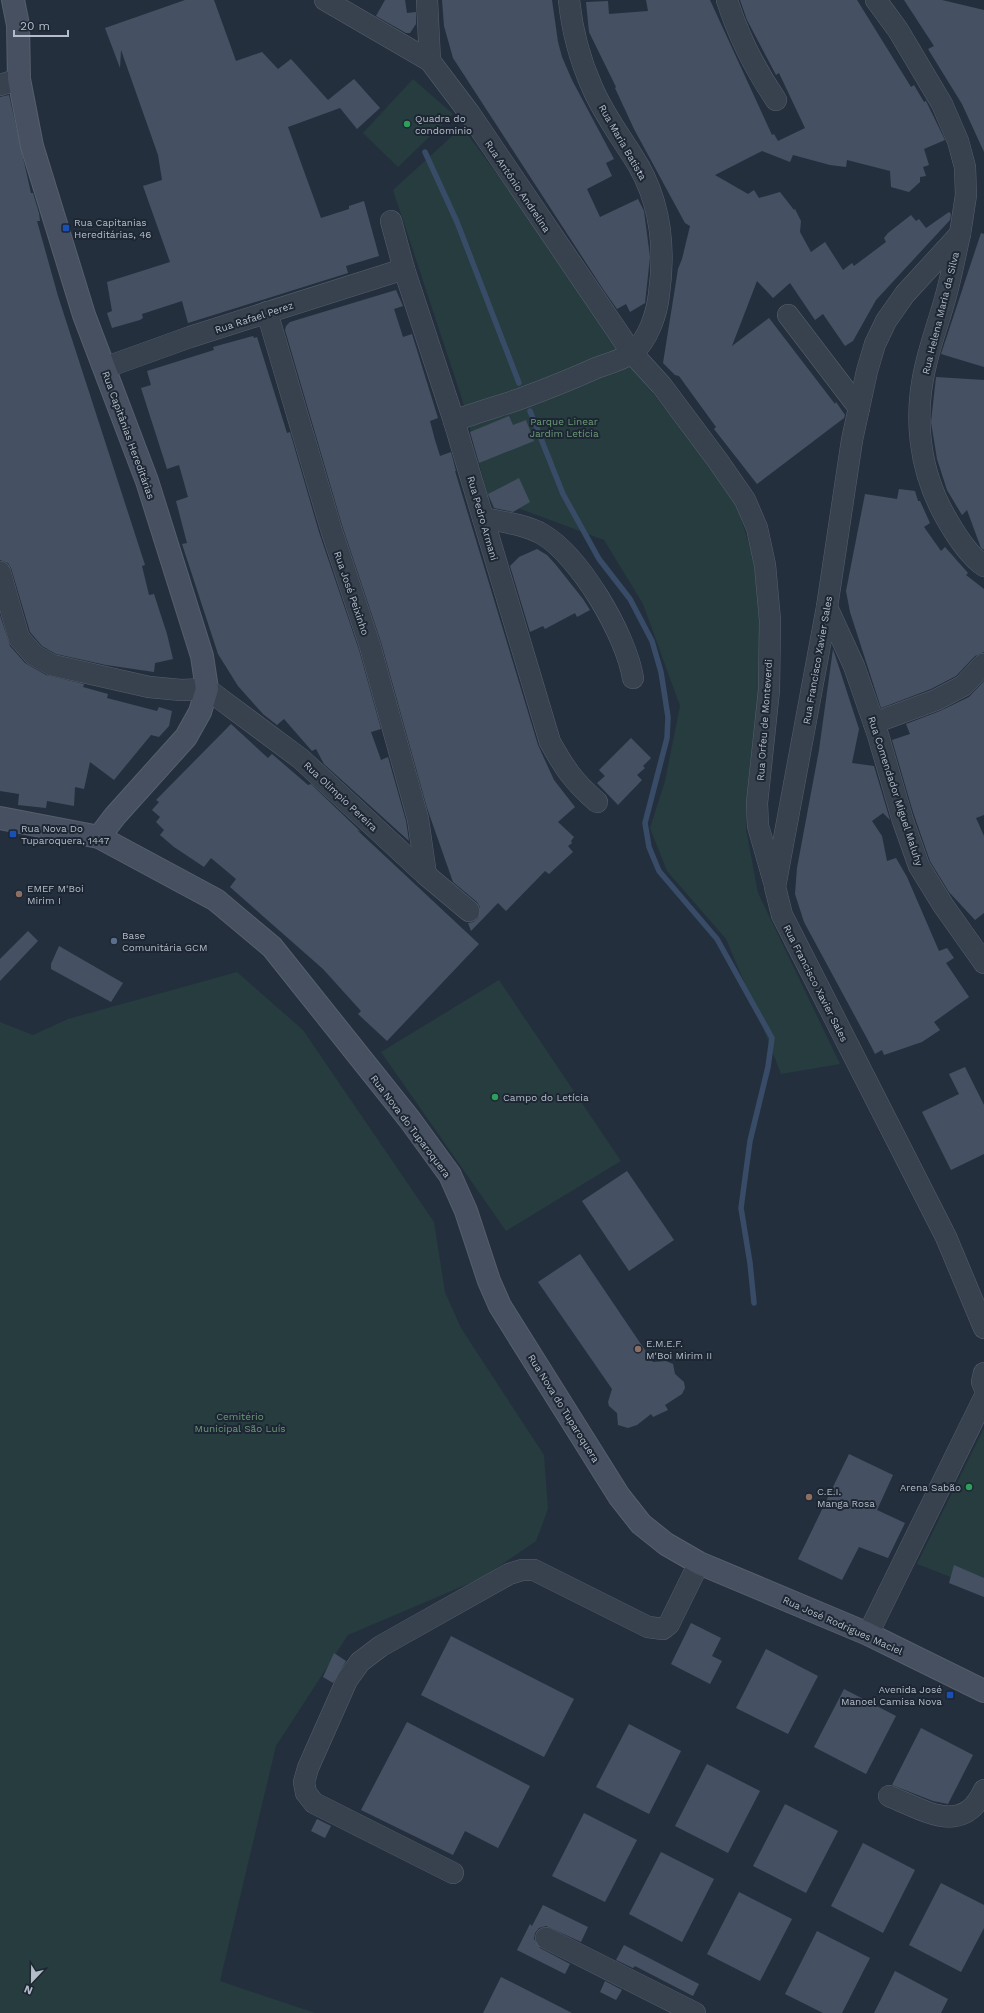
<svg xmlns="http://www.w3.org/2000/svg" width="984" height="2013" font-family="'Work Sans',sans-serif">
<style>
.green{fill:#263c3f}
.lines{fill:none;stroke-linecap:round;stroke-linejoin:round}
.stream{stroke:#394c67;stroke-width:5.5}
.building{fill:#455162}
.street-casing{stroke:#565f6c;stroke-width:22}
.secondary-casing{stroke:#565f6c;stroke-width:24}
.street{stroke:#38414e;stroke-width:21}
.secondary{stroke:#465061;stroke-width:22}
.leisure-dot{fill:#2e9e5b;stroke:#1d2633;stroke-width:1.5}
.transit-dot{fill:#1a4fb4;stroke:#1d2633;stroke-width:1.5}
.education-dot{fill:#8d6e63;stroke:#1d2633;stroke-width:1.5}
.service-dot{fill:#5c6f8a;stroke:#1d2633;stroke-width:1.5}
.labels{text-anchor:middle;stroke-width:4;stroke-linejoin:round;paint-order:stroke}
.poi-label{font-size:10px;fill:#b4bcc9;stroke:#1d2633;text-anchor:start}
.street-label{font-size:10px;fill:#b4bcc9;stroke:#1d2633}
.park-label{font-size:10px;fill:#6b9a76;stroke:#1d2633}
</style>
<rect width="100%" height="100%" fill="#242f3e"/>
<g class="green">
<polygon points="413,79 453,114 398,167 363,133"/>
<polygon points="462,127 557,254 607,336 715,471 736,504 759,574 759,699 746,829 758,893 840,1064 781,1074 756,1010 726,939 667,871 650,828 665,781 680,706 643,604 604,540 488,497 462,399 393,190"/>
<polygon points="237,972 303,1030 434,1222 445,1292 461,1328 544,1455 548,1509 536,1541 482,1578 348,1635 276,1746 220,1981 315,2013 0,2013 0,1022 33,1035 68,1019"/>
<polygon points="499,980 621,1161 506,1231 381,1052"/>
<polygon points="984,1428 984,1590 917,1564"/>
</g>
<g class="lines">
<g class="stream">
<polyline points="425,152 457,222 519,383"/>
<polyline points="530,411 563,494 599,559 630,599 652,641 661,672 668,717 667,738 645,823 649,847 659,871 717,939 772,1038 768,1067 750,1141 741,1208 750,1263 754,1303"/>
</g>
</g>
<g class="building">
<polygon points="185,0 214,0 236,61 262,52 278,69 291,59 328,100 354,79 380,108 357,129 340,108 288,127 321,218 349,209 349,206 364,201 379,256 346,266 348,273 188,323 182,301 142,314 143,318 140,320 112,328 107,313 112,311 107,282 170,262 143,186 162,180 158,155 121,50 120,68 105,28"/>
<polygon points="385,0 405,0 407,13 416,12 416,24 410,33 406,33 376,16"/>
<polygon points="442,0 552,0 558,42 562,57 572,80 614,159 606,163 612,176 587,189 600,217 638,199 644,211 650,257 645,303 630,312 626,304 617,309 603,289 453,58 444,26"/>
<polygon points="646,0 710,0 772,135 774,134 778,141 805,128 779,73 776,75 747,20 740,0 857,0 911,87 914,85 924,102 926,101 945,140 924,149 929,165 923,167 926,176 920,177 920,182 909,192 891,187 890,171 847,160 846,167 830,165 793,155 790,162 762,151 715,175 748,194 754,190 759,198 780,192 794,210 795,209 801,221 800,232 811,252 825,242 843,270 852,263 854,266 886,242 884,238 888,233 911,215 916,221 919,219 926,228 949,212 951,214 950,220 876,300 853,341 845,346 823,314 815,320 790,283 773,298 757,281 732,346 769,318 835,404 836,402 845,415 844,418 757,484 714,429 716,427 679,376 675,375 663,363 678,269 682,259 690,226 685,223 634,129 615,88 616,87 589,32 586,2 608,1 609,14 648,11"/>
<polygon points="904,0 942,0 984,10 984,152 962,104 928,49 934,46"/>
<polygon points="9,95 31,193 33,193 39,213 40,221 37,221 58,296 145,565 142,566 149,595 154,594 167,634 173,659 155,663 154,672 106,665 56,654 42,646 30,632 11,568 8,563 0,560 0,97"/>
<polygon points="981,233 984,234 984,367 941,354"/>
<polygon points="396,290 403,306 394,309 403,337 412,334 438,418 430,421 435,440 440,456 451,452 456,471 455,471 538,745 554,780 575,807 558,822 574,837 571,841 572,843 568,846 573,852 549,874 545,871 506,911 498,903 471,931 468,923 473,922 478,918 480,907 477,902 453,882 427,808 381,642 342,525 285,330 286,326 290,322"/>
<polygon points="253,336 254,338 257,337 287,433 290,432 319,532 359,650 381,729 371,732 381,760 388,757 406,821 409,841 324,764 316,749 312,751 284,719 277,725 263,714 238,686 218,654 182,544 187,543 176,501 188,497 179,465 167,469 141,388 151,385 147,371 214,350 213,347"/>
<polygon points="936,377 984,380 984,550 981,548 967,510 962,515 947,490 937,459 931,422"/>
<polygon points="509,416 513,425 526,420 534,441 479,463 470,432"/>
<polygon points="519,478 530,502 513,512 494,508 488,494"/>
<polygon points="899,489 915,491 918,501 920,501 930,523 924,527 941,551 945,547 968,573 966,575 984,589 984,652 975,656 956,676 931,689 881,708 850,612 846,591 865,494 897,499"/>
<polygon points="537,549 547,555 556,565 583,599 590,610 577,617 575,613 545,629 543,626 530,632 510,566 519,557"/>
<polygon points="0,615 10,646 25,663 46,675 84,684 83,687 108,694 107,698 157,711 159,707 172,711 169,726 159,737 151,735 114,780 90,762 84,789 75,787 74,806 47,801 46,808 18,805 19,794 0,791"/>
<polygon points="833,649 859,729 852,763 874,766 890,820 883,813 872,821 882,836 887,861 896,858 907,877 939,951 947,948 954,958 946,963 969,997 934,1022 940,1030 922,1042 884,1055 882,1050 875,1054 870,1044 804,922 795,894 797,868 819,750"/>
<polygon points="984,681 984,815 976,818 984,836 984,913 975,920 949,892 930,861 913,812 892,740 910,734 906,724 940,711 969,697"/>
<polygon points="231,724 268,758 272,754 308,785 311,784 361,832 357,830 479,944 387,1041 358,1014 361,1011 323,969 230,887 236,879 211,858 204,867 174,847 160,835 164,830 156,822 160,817 152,810 159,802 156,800"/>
<polygon points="631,738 651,758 643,766 645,768 637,775 642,780 618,805 597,783 605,776 599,770"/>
<polygon points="28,931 38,941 0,981 0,959"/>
<polygon points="59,946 123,983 111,1002 51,969 51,964"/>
<polygon points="965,1067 984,1105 984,1154 951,1170 922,1112 959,1094 949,1074"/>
<polygon points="627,1171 674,1240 629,1271 582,1201"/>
<polygon points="580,1254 653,1362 666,1361 673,1364 675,1374 684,1382 685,1388 682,1394 665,1405 668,1410 653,1417 651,1414 637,1425 628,1428 618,1425 617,1413 609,1406 608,1402 612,1389 538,1282"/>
<polygon points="849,1454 893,1475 877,1510 905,1523 888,1558 859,1547 842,1580 798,1559"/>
<polygon points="954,1565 984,1578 984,1597 949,1583"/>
<polygon points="691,1623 721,1638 712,1656 722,1661 710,1684 671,1664"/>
<polygon points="451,1636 574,1699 544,1757 421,1695"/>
<polygon points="766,1649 818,1676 788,1734 736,1708"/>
<polygon points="334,1653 346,1661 333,1683 323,1677"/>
<polygon points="844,1689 896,1716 866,1774 814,1747"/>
<polygon points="407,1722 530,1786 498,1848 465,1831 453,1855 361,1810"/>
<polygon points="629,1724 681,1751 649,1814 596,1787"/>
<polygon points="921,1728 973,1755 948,1804 933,1801 892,1785"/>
<polygon points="707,1764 760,1791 728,1853 675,1826"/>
<polygon points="785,1804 838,1831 806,1893 753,1866"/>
<polygon points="584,1813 637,1840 605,1902 552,1876"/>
<polygon points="317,1819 331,1826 325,1838 311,1831"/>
<polygon points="863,1843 915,1870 883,1933 831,1906"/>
<polygon points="661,1852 714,1879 682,1942 629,1914"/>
<polygon points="941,1883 984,1905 984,1928 961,1972 909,1945"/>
<polygon points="739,1892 792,1919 760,1981 707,1954"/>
<polygon points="543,1905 588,1927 581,1942 546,1926 539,1928 535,1933 534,1939 540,1948 570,1964 565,1974 517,1950 530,1924 532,1926"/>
<polygon points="817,1931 870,1958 842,2013 823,2013 785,1994"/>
<polygon points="624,1945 699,1984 693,1996 635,1966 633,1968 616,1960"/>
<polygon points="895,1971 948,1999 941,2013 874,2013"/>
<polygon points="501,1977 521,1987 572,2013 483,2013"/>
<polygon points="605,1981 622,1990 616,2000 600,1992"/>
</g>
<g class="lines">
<defs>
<g id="street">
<polyline points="325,0 430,61 470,114 632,353 662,386 718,461 745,500 757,528 765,565 770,620 769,690 757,803 758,826 774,882"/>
<polyline points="427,0 430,61"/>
<path d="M727 0C738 35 755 69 776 100"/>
<polyline points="876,0 898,30 942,104 958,141 965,167 966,195 960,234 905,294 886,321 875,344 867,371 852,440 827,607 775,887 782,915 946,1237 984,1328"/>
<polyline points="0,85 19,79"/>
<path d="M391 221 404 269 454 421 550 742C565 769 574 782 597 802"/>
<path d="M960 234C955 256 951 278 945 299 939 321 931 342 926 364 913 416 919 470 945 516 955 534 968 555 984 566"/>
<polyline points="267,312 331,529 370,646 418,819 426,875"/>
<polyline points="788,315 859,408"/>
<polyline points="104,368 190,337 404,269"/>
<path d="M454 421C475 413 496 407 517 400 544 390 570 380 596 368 607 364 622 360 632 353 648 341 657 313 659 294 666 244 660 197 632 155 618 133 602 111 592 87 580 60 572 30 569 0"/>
<path d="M483 518C502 522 524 524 542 534 580 556 626 635 633 678"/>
<polyline points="0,572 19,638 34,655 52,665 149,687 181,690 207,689 301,759 426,875 469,911"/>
<polyline points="827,607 854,666 878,735 903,821 919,866 943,905 984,963"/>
<polyline points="874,723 936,700 963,686 984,664"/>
<polyline points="984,1373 982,1382 984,1387"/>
<polyline points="868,1634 984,1398"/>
<path d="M889 1796C924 1810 963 1837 984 1790"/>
<polyline points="453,1873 314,1803 306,1793 304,1782 308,1768 347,1680 360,1662 381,1646 509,1574 522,1570 534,1570 648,1627 663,1629 669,1624 699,1563"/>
<polyline points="546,1938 695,2013"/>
</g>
<g id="secondary">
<polyline points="13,0 18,25 19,79 32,146 84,315 147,481 202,656 207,689 200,712 186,737 115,816 99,837"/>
<polyline points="0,818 99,837 216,900 272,947 410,1120 450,1175 466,1211 489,1281 500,1306 619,1496 641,1524 666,1544 699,1563 868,1634 984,1691"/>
</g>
</defs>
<use href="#street" class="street-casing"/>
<use href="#secondary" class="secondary-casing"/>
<use href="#street" class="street"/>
<use href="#secondary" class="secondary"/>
</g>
<g class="leisure-dot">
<circle cx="407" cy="124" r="4"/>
<circle cx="495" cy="1097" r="4"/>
<circle cx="969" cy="1487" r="4"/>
</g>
<g class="transit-dot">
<rect x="62" y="224" width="8" height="8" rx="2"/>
<rect x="9" y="830" width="8" height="8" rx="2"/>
<rect x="946" y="1691" width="8" height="8" rx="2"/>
</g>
<g class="education-dot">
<circle cx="19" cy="894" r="4"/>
<circle cx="638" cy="1349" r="4"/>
<circle cx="809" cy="1497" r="4"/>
</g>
<circle class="service-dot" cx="114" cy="941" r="4"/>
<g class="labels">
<g class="poi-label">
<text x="415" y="122">Quadra do<tspan x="415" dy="12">condominio</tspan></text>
<text x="74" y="226">Rua Capitanias<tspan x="74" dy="12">Hereditárias, 46</tspan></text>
<text x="21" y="832">Rua Nova Do<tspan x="21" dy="12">Tuparoquera, 1447</tspan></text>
<text x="27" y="892">EMEF M'Boi<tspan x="27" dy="12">Mirim I</tspan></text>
<text x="122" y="939">Base<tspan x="122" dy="12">Comunitária GCM</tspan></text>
<text x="503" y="1101">Campo do Letícia</text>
<text x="646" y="1347">E.M.E.F.<tspan x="646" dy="12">M'Boi Mirim II</tspan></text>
<text x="961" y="1491" text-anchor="end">Arena Sabão</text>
<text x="817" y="1495">C.E.I.<tspan x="817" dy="12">Manga Rosa</tspan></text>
<text x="942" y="1693" text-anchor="end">Avenida José<tspan x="942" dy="12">Manoel Camisa Nova</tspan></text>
</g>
<g class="street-label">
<text transform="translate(623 142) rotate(60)" y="4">Rua Maria Batista</text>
<text transform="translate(518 186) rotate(56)" y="4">Rua Antônio Andrelina</text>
<text transform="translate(940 313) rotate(-76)" y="4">Rua Helena Maria da Silva</text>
<text transform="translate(254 317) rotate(-18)" y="4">Rua Rafael Perez</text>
<text transform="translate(129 435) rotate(70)" y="4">Rua Capitânias Hereditárias</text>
<text transform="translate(483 518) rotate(74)" y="4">Rua Pedro Armani</text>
<text transform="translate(352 593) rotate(71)" y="4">Rua José Peixinho</text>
<text transform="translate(817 660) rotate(-80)" y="4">Rua Francisco Xavier Sales</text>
<text transform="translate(764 720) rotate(-86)" y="4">Rua Orfeu de Monteverdi</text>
<text transform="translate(896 791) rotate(72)" y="4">Rua Comendador Miguel Maluhy</text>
<text transform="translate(341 796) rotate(43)" y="4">Rua Olímpio Pereira</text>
<text transform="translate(816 983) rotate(63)" y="4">Rua Francisco Xavier Sales</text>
<text transform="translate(411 1126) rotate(53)" y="4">Rua Nova do Tuparoquera</text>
<text transform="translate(564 1408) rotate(58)" y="4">Rua Nova do Tuparoquera</text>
<text transform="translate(843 1625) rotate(24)" y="4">Rua José Rodrigues Maciel</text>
</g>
<g class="park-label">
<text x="564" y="425">Parque Linear<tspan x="564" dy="12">Jardim Letícia</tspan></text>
<text x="240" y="1420">Cemitério<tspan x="240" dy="12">Municipal São Luís</tspan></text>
</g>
</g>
<g transform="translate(32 1981) rotate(202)" stroke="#1d2633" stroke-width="3" paint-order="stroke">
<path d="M0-3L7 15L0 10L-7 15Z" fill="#b4bcc9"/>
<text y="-6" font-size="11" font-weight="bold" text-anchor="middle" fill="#b4bcc9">N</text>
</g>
<path d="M14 30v6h54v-6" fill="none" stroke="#b4bcc9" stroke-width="2"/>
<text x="20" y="30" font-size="12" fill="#b4bcc9" stroke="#1d2633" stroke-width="3" paint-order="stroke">20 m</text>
</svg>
